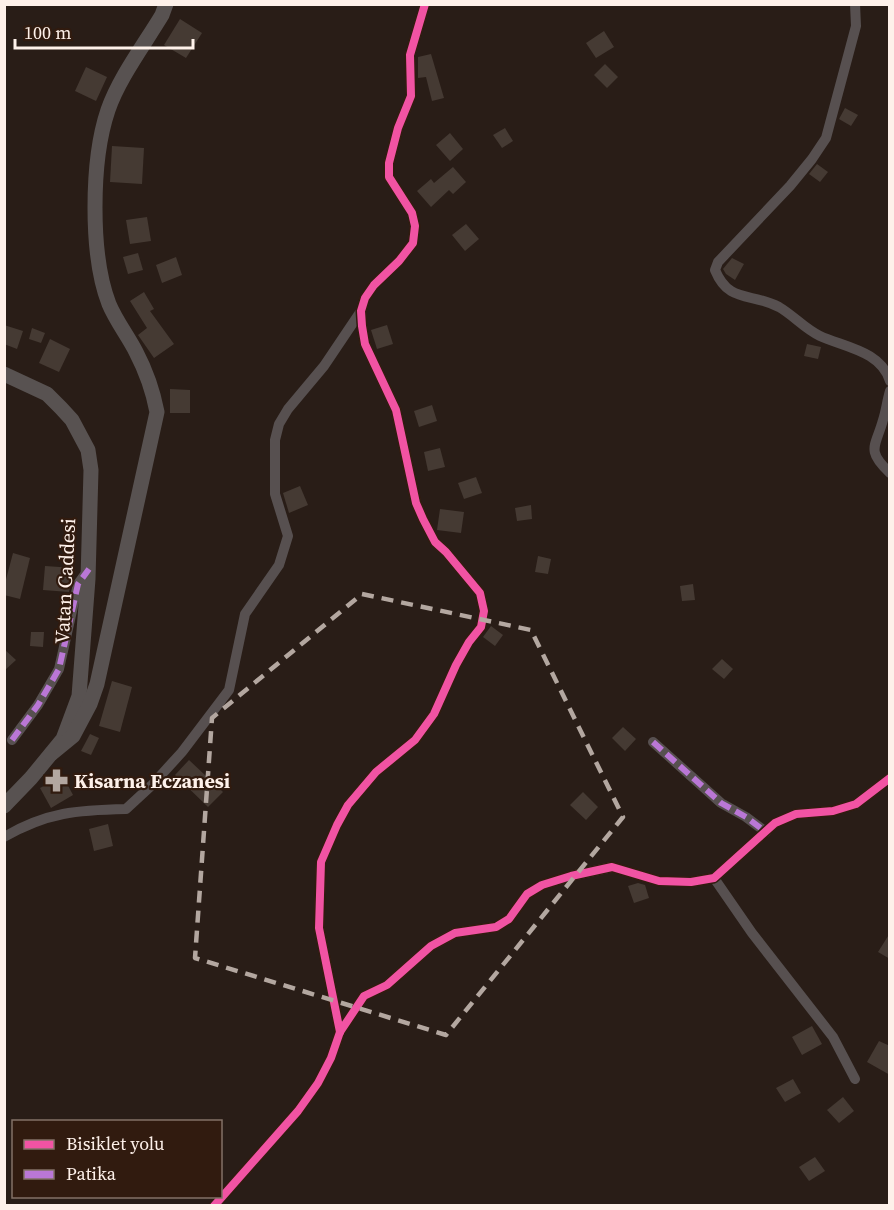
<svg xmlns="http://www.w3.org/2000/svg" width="894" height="1210" font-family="'Source Serif 4',serif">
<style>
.building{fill:#453a33}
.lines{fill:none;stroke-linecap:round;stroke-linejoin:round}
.street{stroke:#575050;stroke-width:10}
.secondary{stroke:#585251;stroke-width:15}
.quiet{stroke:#ba77d6;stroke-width:6;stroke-dasharray:12 6;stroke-linecap:butt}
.cycleway-casing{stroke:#311b0f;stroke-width:11}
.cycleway{stroke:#f153a3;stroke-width:8}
.marked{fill:none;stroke:#b3a7a0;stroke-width:4.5;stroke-dasharray:12 8;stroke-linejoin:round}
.labels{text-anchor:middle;stroke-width:4.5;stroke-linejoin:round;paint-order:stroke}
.street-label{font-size:20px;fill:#fef1ea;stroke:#311b0f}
.poi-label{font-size:20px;font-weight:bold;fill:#fef1ea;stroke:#311b0f;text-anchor:start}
</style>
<rect width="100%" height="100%" fill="#291d17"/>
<g class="building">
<polygon points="180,19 202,33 186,58 164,45"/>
<polygon points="604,31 614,47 596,58 586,43"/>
<polygon points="431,54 444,98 432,101 426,77 418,78 418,57"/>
<polygon points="605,64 618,77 607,88 594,75"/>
<polygon points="86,67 107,77 96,101 75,91"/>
<polygon points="845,108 858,115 851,126 839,119"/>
<polygon points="505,128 513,141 502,148 493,135"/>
<polygon points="450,133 463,149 450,161 436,145"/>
<polygon points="112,146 144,148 142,184 110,182"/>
<polygon points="817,164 828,172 820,182 809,174"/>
<polygon points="453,167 466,182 453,194 449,190 431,207 417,191 431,179 434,183"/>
<polygon points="147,217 151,241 130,244 126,220"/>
<polygon points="466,224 479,239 465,251 452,235"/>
<polygon points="138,253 143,270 128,274 123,257"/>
<polygon points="176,257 182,275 162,283 156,265"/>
<polygon points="732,258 744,264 735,280 726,274 723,269"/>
<polygon points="144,292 154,309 150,311 174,344 154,358 138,335 147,328 130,301"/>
<polygon points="4,325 23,331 17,349 4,344"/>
<polygon points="387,325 393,344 377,349 371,330"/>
<polygon points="32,328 45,333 41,343 29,339"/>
<polygon points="50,339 70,349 59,372 39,363"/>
<polygon points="807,344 821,347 818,359 804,356"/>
<polygon points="170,389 190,390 190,413 170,413"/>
<polygon points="432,405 437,421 419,427 414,411"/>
<polygon points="440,448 445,467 428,471 424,452"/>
<polygon points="476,477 482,493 464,499 458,483"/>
<polygon points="300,486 308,505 289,513 283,493"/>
<polygon points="531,505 532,519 517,521 515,508"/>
<polygon points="440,509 464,512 461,533 437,530"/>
<polygon points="13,553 30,558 20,599 4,595 4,587"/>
<polygon points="538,556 551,559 548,574 535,572"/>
<polygon points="45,566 74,568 69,592 43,590"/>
<polygon points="693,584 695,600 682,601 680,586"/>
<polygon points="491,626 503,635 495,646 483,637"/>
<polygon points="31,632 44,632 43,647 30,646"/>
<polygon points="4,649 16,660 4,671"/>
<polygon points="722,659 733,669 724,679 712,669"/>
<polygon points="112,681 132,687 120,732 99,726"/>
<polygon points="623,727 636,739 625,751 612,738"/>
<polygon points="90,734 99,738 91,755 81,751"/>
<polygon points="189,760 223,792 208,807 175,775"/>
<polygon points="63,776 73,795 51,808 40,788"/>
<polygon points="583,792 598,807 586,820 570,805"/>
<polygon points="108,824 113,846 94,851 89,829"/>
<polygon points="638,883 645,885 649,898 634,903 628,886"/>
<polygon points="890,933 890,959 878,952"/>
<polygon points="812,1026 822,1044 802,1055 792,1037"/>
<polygon points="879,1041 890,1046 890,1075 867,1062"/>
<polygon points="793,1079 801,1093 785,1102 776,1088"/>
<polygon points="843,1097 854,1111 839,1123 827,1110"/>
<polygon points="815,1157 825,1171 809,1181 799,1167"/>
</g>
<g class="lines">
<g class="street">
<path d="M855 4 856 26 826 138 812 159 790 186 718 262 715 270C729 304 751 292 779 307 793 315 805 329 820 336 844 347 881 351 890 381"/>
<path d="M890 391C887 401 886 411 883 420 876 446 865 450 890 473"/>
<polyline points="12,740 38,705 59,669 78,584 89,569"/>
<polyline points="653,742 721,803 746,817 766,832"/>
<path d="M4 837C47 812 78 810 126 809L152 785 182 752 229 690 245 614 279 565 288 536 275 494V440L279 424 288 409 324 366 361 311"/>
<polyline points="714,878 752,933 833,1037 855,1079"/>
<polyline points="340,1032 319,928 321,862 337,825 348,805 376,772 415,740 434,714 456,665 469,642 481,627 484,611 480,593 446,552 435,542 423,519 416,503 396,410 365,344 362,326 361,311 365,298 374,285 399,261 413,243 415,226 412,213 389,177 389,163 398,128 411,96 410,55 425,4"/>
<polyline points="214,1206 298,1111 318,1083 331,1058 340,1032 364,996 387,985 431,946 455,933 496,927 509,919 527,894 542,885 571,876 612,867 659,881 691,882 714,878 775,823 796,814 833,811 856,804 890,778"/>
</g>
<g class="secondary">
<polyline points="4,374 47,394 61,408 72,420 88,450 91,470 88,579 79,696 63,739 31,778 4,806"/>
<path d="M51 754 73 736 90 704 97 684 157 412C153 391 146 371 136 352 128 336 116 321 109 304 90 255 91 160 108 110 119 78 144 45 162 15L166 4"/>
</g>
<g class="quiet">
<polyline points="12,740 38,705 59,669 78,584 89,569"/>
<polyline points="653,742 721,803 746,817 766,832"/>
</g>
<defs>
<g id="cycleway">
<polyline points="340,1032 319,928 321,862 337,825 348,805 376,772 415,740 434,714 456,665 469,642 481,627 484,611 480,593 446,552 435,542 423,519 416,503 396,410 365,344 362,326 361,311 365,298 374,285 399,261 413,243 415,226 412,213 389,177 389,163 398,128 411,96 410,55 425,4"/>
<polyline points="214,1206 298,1111 318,1083 331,1058 340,1032 364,996 387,985 431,946 455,933 496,927 509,919 527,894 542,885 571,876 612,867 659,881 691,882 714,878 775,823 796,814 833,811 856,804 890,778"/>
</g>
</defs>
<use href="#cycleway" class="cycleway-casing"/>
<use href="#cycleway" class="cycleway"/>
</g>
<path class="marked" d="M362 594 531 630 623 817 446 1035 195 958 212 718Z"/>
<defs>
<symbol id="pharmacy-bare" viewBox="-9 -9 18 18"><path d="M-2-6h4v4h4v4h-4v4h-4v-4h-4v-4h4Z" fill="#b3a7a0" stroke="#311b0f" stroke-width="2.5" paint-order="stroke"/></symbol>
</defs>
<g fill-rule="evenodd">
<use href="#pharmacy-bare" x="40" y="764" width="33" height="33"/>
</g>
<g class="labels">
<g class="street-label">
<text transform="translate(65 581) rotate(-87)" y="7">Vatan Caddesi</text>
</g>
<g class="poi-label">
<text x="74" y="788">Kisarna Eczanesi</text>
</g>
</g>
<rect width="894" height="1210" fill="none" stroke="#fef1ea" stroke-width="12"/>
<rect x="12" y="1120" width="210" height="78" fill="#311b0f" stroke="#837167" stroke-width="1.5"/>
<rect x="24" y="1140" width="30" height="9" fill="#f153a3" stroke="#837167" stroke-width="1.5"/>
<text x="66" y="1150" font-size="18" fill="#fef1ea">Bisiklet yolu</text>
<rect x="24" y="1170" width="30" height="9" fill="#ba77d6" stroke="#837167" stroke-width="1.5"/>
<text x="66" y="1180" font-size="18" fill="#fef1ea">Patika</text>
<path d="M15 39v9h178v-9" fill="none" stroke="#fef1ea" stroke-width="3"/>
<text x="24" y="39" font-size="18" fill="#fef1ea" stroke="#311b0f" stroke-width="4.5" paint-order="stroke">100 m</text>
</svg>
